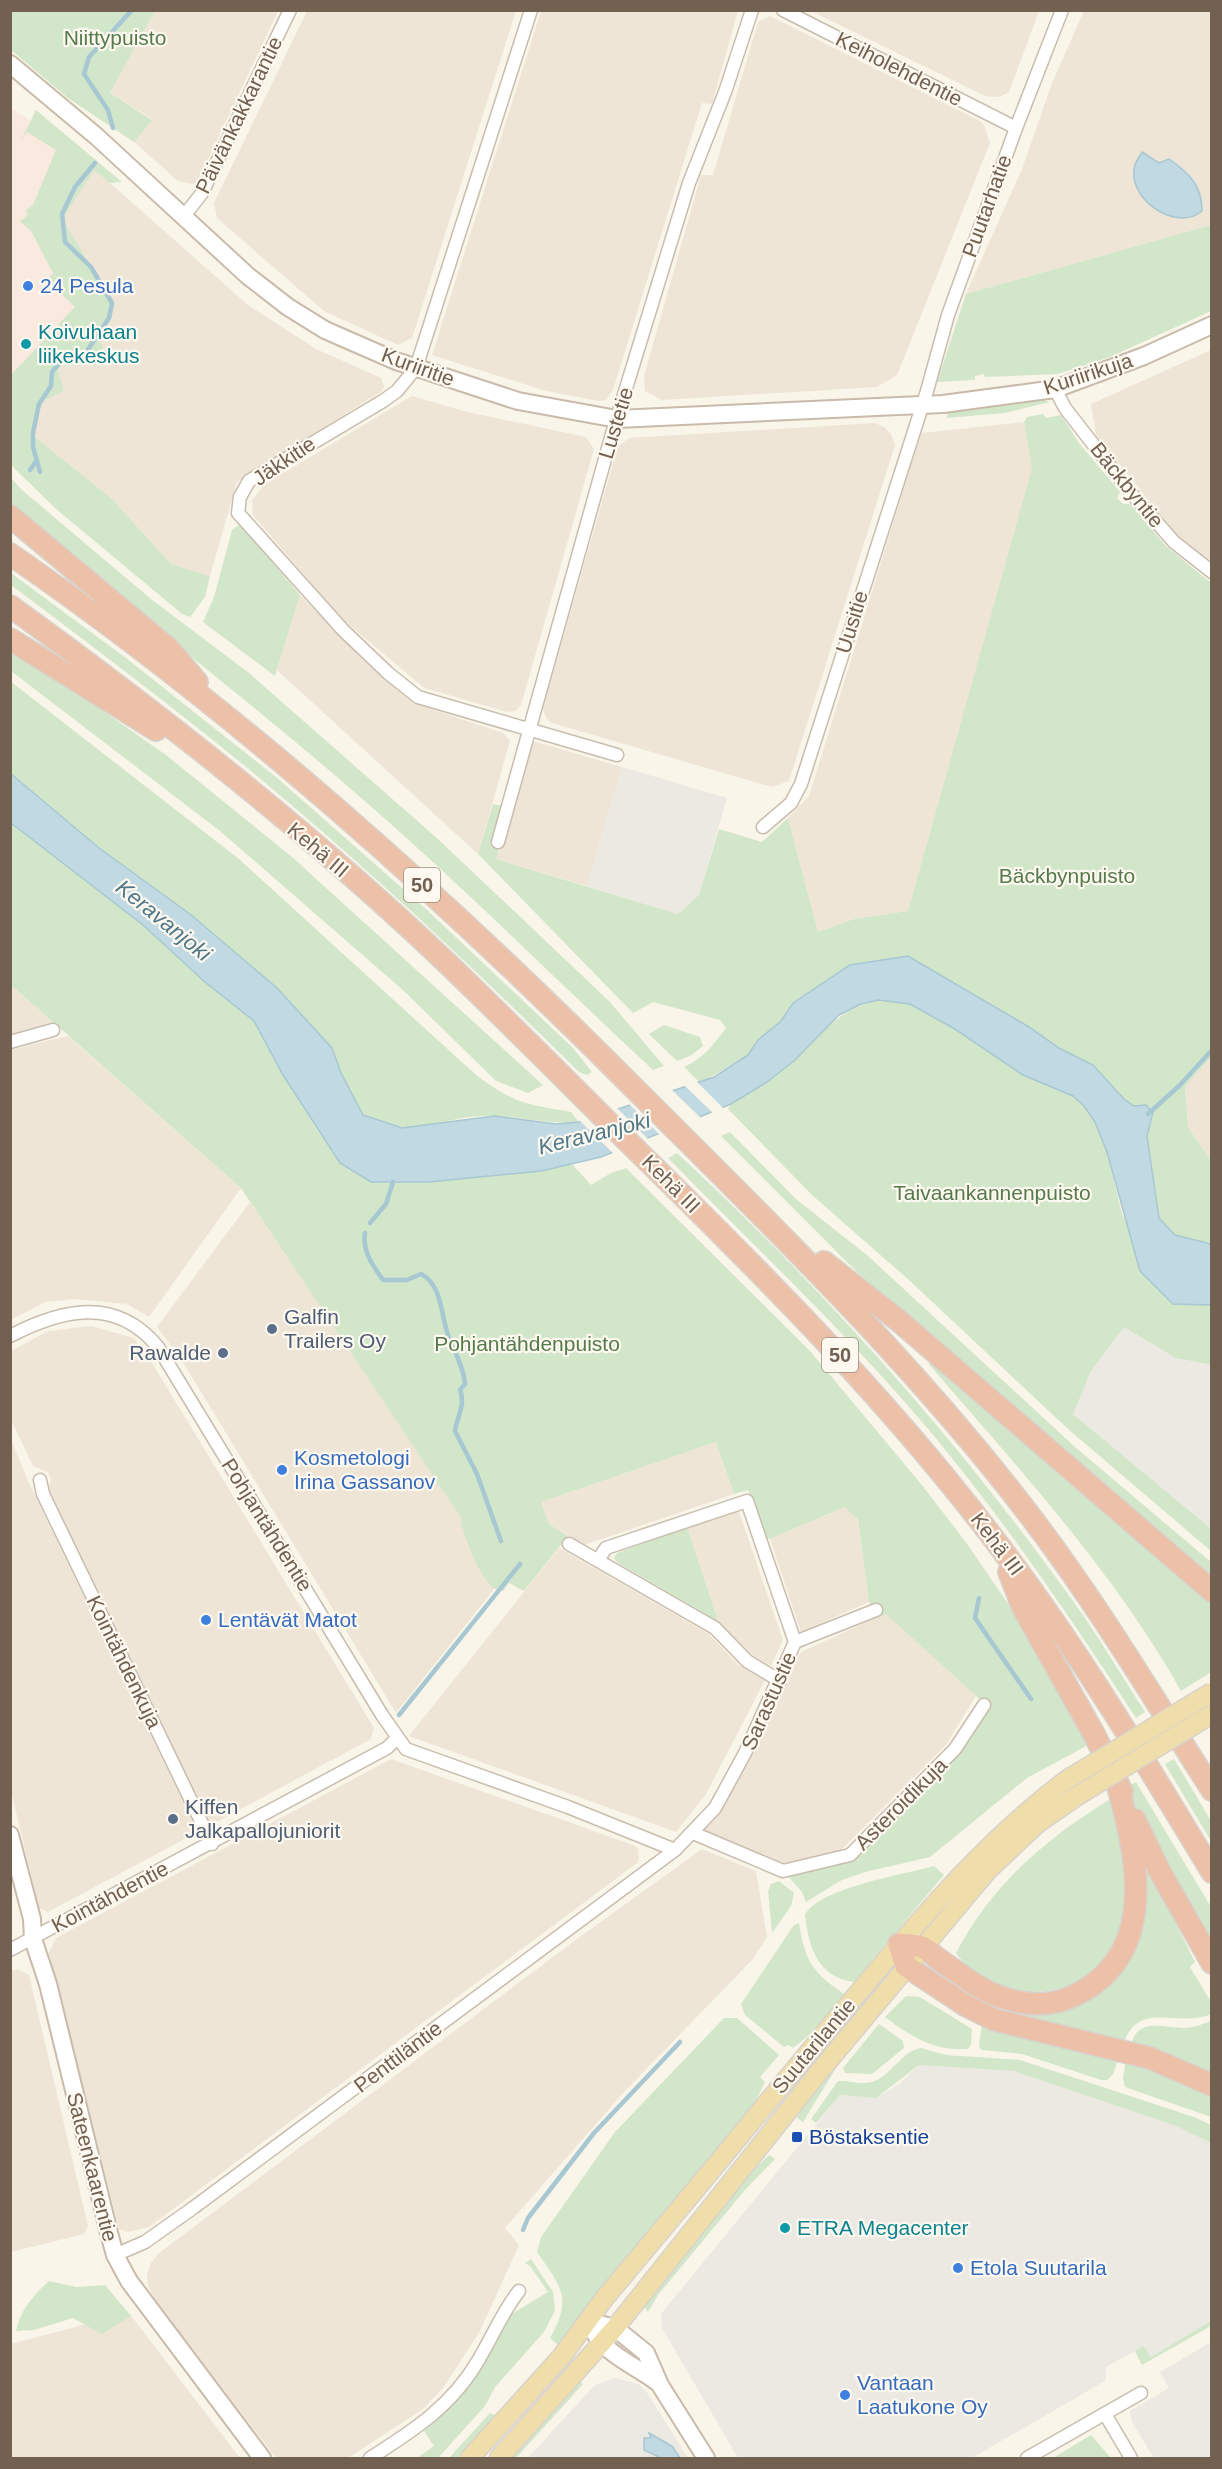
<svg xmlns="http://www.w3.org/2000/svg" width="1222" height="2469" font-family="Arial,sans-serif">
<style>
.residential{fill:#eee5d6}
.commercial{fill:#f9e9df}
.industrial{fill:#ece8e2}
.green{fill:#d2e6c9}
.water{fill:#c0d9e2;stroke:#a7c7d2;stroke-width:1.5}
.pier{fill:#faf5e9}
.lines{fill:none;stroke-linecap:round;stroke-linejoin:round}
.stream{stroke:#a7c7d2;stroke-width:4.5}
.street-casing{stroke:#c8bdae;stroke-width:15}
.secondary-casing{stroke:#c9bbaa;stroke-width:20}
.primary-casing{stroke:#d8d2ce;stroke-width:21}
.highway-casing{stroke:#d8d2ce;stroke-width:24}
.street{stroke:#fff;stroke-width:12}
.secondary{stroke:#fff;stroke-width:16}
.primary{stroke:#f0deaa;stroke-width:18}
.highway{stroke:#edc1a8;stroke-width:21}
.primary-bridge-casing{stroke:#d8d2ce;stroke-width:21;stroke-linecap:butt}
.primary-bridge{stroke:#f0deaa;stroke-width:18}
.shop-dot{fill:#3f7fe0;stroke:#fdf9f0;stroke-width:2}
.culture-dot{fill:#0f9aa8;stroke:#fdf9f0;stroke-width:2}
.service-dot{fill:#5c6f8a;stroke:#fdf9f0;stroke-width:2}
.transit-dot{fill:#1a4fb4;stroke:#fdf9f0;stroke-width:2}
.labels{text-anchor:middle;stroke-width:4.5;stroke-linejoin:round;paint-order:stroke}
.shield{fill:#fdf9f0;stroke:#9c8e80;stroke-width:1.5}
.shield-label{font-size:20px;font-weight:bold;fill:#726050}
.park-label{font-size:21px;fill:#557b4c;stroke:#fdf9f0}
.street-label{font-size:21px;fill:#726050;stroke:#fdf9f0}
.shop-label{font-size:21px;fill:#366cbe;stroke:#fdf9f0;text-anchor:start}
.culture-label{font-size:21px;fill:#0d838f;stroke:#fdf9f0;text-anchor:start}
.service-label{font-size:21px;fill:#4e5e75;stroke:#fdf9f0;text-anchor:start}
.transit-label{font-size:21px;fill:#164399;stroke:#fdf9f0;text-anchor:start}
.water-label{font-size:22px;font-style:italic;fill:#507889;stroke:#fdf9f0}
</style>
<rect width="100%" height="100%" fill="#faf5e9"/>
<g class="residential">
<polygon points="155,11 278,11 196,185 178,181 134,142 152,119 110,93"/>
<polygon points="307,11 516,11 412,338 398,345 324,311 217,218 214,203"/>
<polygon points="541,11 738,11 712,104 702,103 613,390 606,400 599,401 546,391 432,355"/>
<polygon points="811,11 811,10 1039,11 1009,92 999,97 985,96"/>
<polygon points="1084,11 1211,11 1211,225 966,294 1022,169 1052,83"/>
<polygon points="770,16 980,121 984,125 990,143 897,375 877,387 662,400 645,391 644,376 701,175 713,175 758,22"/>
<polygon points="94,169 248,305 316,349 381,378 384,386 382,391 237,482 210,576 171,564 111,498 31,434 43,401 64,391 58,371 69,356 90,357 97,329 87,258 66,225 65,215"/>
<polygon points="1211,350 1211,564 1185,545 1096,435 1091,404"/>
<polygon points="412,396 467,412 586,437 594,449 521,705 516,711 508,712 424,688 340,617 253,515 252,500 265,484"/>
<polygon points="1024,422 1033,469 908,911 854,919 818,932 788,818 809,796 921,433"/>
<polygon points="875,423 884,427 891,434 895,445 789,781 772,787 552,723 546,718 543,708 618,446 629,438"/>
<polygon points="300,595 366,663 413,703 503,733 510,741 478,854 277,670"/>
<polygon points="536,742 622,767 587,886 496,859 528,750 530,745"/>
<polygon points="11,985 56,1025 11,1037"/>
<polygon points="68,1036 241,1188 149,1317 127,1304 74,1299 45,1302 11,1320 10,1050"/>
<polygon points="1211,1057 1211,1161 1188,1127 1185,1087"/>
<polygon points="250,1202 502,1579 396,1713 181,1359 157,1327"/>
<polygon points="91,1326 134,1338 149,1358 374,1728 371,1739 215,1823 207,1820 48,1491 51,1479 48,1472 33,1466 11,1420 11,1351 48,1331"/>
<polygon points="11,1439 28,1481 195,1826 192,1835 48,1912 39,1908 11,1791"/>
<polygon points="716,1442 734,1494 584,1545 549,1524 541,1502"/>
<polygon points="846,1507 858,1521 869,1602 801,1632 770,1539"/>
<polygon points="738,1509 783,1640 771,1666 746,1651 718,1621 687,1527"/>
<polygon points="559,1548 709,1634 738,1665 765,1680 706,1794 676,1832 409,1736"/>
<polygon points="886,1613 976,1696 946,1745 841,1850 784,1863 703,1830 723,1805 756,1745 801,1652"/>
<polygon points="391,1759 633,1845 638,1848 639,1858 637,1863 149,2227 128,2232 119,2229 49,1953 56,1938"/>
<polygon points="702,1849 756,1871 767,1937 753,1959 624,2092 505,2228 519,2245 480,2331 444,2387 423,2409 348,2458 276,2458 155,2300 148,2286 147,2275 151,2263 159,2253 573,1942"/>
<polygon points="18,1969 29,1975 88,2226 84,2234 11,2252 10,1971"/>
<polygon points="129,2313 240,2458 11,2458 11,2344"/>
</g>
<polygon class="commercial" points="11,108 66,144 34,239 94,299 11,385"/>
<g class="industrial">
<polygon points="622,767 727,798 699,895 678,914 587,886"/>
<polygon points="1124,1327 1176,1358 1211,1365 1211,1530 1073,1414 1091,1371"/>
<polygon points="919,2065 1014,2071 1176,2126 1211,2143 1211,2321 1151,2357 1144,2346 1106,2367 1105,2381 972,2458 738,2458 662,2328 661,2314 840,2095 876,2098 899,2084"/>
<polygon points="1211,2342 1211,2458 1154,2458 1132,2422 1130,2411 1169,2388 1160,2372"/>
<polygon points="615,2378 639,2384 648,2394 688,2458 528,2458 595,2385"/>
</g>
<g class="green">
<polygon points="10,11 155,11 110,93 152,120 134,142 68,98 11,50"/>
<polygon points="36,110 122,182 110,183 94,170 65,215 66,225 114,303 113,313 97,329 103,348 90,357 69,356 58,370 64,391 43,401 31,434 111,498 171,564 210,576 205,597 190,617 182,614 55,508 11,465 11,375 75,307 47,280 53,273 31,231 20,221 28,215 26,210 33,205 56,150 27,132 21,140"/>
<polygon points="1211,225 1211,311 1110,357 1058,374 985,377 984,374 975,376 975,380 937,382 966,294"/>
<polygon points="1038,398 1050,402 1005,413 947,418 948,411"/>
<path d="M1043 414 1046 418 1061 415 1079 443 1120 492 1117 498 1123 504H1130L1166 546 1211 583V1057L1185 1087 1188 1127 1211 1161V1244L1175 1235 1159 1218 1147 1136 1153 1117 1146 1105 1134 1106 1124 1099 1093 1065 1059 1048 1029 1027 908 956 872 962 793 1003 781 1021 758 1040 748 1055 700 1083 684 1067C705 1057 713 1045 726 1028L720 1020 653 1002 633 1013 478 854 493 804 511 808 496 859 678 914 699 895 719 829 762 842 788 818 818 932 854 919 908 911 1032 469 1024 422 1027 417Z"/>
<path d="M10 477 22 490 151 599 249 673 439 840 610 1002 664 1066 653 1070C557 981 466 889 367 803 251 701 127 609 11 507Z"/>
<polygon points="237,526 242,526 300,595 275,676 203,622 214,597 232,530"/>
<path d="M11 573 126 658 276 777 427 910 573 1048 592 1072 587 1075 579 1072C474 968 366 866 251 771 173 707 92 646 11 585Z"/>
<polygon points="10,646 166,755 292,857 543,1085 528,1093 496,1081 404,991 220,831 11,671"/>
<path d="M10 681 239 859 476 1075C515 1104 525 1104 571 1112L579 1122C550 1125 524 1117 495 1116 445 1113 417 1143 363 1115L341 1073 332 1048 277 988 190 914 99 848 11 773Z"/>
<path d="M11 823 143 925 205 982 254 1021 283 1075 320 1134 541 1171 572 1164 591 1185 611 1173 626 1168 810 1351 921 1484 965 1541 1022 1624 1088 1745 1027 1778 930 1857 865 1872 842 1880 806 1902 802 1892 788 1876 845 1862 987 1706 886 1614 877 1617 869 1602 858 1520 845 1507 770 1539 766 1538 748 1490 734 1494 716 1442 541 1502 549 1524 568 1536 524 1591 509 1583 503 1591C500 1590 496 1590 494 1588 481 1580 461 1532 461 1518L241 1188 11 985Z"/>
<path d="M878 1000 909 1004 953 1028 1023 1075 1073 1096 1084 1106 1095 1122 1107 1152 1122 1214 1173 1304 1211 1305 1212 1365 1176 1358 1124 1327 1091 1371 1073 1414 1211 1529V1551L1068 1429 910 1281 812 1195 728 1109 731 1104C751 1089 773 1078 793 1061 823 1034 836 1010 878 1000Z"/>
<polygon points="664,1025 700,1037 703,1046 690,1056 677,1061 649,1034"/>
<polygon points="730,1132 796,1199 868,1256 1075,1447 1211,1562 1211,1579 881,1296 721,1136"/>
<path d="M677 1153C824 1289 957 1439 1073 1601 1099 1637 1121 1675 1145 1712L1136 1718C1071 1618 1005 1521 929 1430 848 1334 756 1248 668 1158Z"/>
<path d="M928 1363 935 1366 1197 1587 1211 1603V1672L1181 1691C1114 1571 1017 1467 928 1363Z"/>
<polygon points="687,1527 718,1621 618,1563 614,1558 617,1553"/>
<polygon points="1174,1759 1211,1821 1211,1841 1165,1764"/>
<polygon points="1136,1782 1211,1907 1211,1953 1125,1788"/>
<path d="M1109 1800C1122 1842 1134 1893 1118 1936 1093 2003 996 2011 956 1953 991 1886 1045 1839 1109 1800Z"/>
<path d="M1141 1854 1195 1962 1190 1967 1211 2002 1212 2014C1176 2028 1140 2000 1124 2042L1022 2018 986 2005 989 1999 1003 2006 1111 1979Z"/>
<path d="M934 1866 944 1875 854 1982C817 1977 809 1947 805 1915 818 1888 906 1874 934 1866Z"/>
<polygon points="779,1881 794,1893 791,1906 772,1933 768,1891 771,1884"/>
<path d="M799 1923C805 1962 813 1973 847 1996L828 2020 793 2048 788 2045 784 2047 745 2015 741 2004 794 1925Z"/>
<path d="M906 1996 920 1997 972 2029 971 2045 968 2049C935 2052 910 2036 885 2017Z"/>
<path d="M724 2018H737L779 2055 760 2077 765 2082 751 2111 633 2249 558 2345 550 2338C573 2297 561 2287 537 2252L541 2237 615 2132Z"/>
<path d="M1211 2021V2076L1131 2044C1139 2017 1162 2028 1184 2028 1193 2028 1203 2024 1211 2021Z"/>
<polygon points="982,2023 1119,2057 1113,2074 1107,2080 1101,2080 1022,2054 981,2050 979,2046"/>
<polygon points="879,2024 903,2041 904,2048 872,2074 845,2073 843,2068"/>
<path d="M921 2048 946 2055 1020 2060 1194 2117 1211 2125V2143L1176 2126 1014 2071 919 2065 876 2098 840 2095 816 2123 811 2119 838 2081C850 2080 863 2086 875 2081 893 2073 902 2051 921 2048Z"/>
<polygon points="844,2055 803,2122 797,2118 808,2095"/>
<polygon points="1126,2060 1211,2094 1211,2117 1125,2087 1123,2078"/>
<polygon points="769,2155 775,2159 745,2190 658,2295 648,2312 644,2307 740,2182"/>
<polygon points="531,2259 553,2292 555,2311 544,2332 495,2387 485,2406 438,2458 417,2458 434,2446 424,2431 460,2397 477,2372 505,2318 548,2292 531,2267 525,2263"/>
<path d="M49 2281 76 2287 105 2285 131 2316 102 2334 73 2318 34 2330 16 2331C20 2310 34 2295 49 2281Z"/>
<polygon points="1211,2321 1211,2326 1142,2365 1135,2351 1144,2346 1151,2357"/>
<polygon points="578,2381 583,2384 516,2458 508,2458"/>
<polygon points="490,2413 495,2415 458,2458 449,2458"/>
<polygon points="1091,2435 1111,2458 1053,2458"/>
</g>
<g class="water">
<path d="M1142 152 1159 163 1169 159C1189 173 1202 185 1202 211 1176 233 1125 198 1135 165 1136 161 1140 156 1142 152Z"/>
<polygon points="10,773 99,848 190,914 277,988 332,1048 341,1073 363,1115 402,1128 494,1116 556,1124 579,1122 714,1077 748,1055 758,1040 781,1021 793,1003 850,965 908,956 1029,1027 1059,1048 1093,1065 1124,1099 1134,1106 1146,1105 1153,1113 1147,1136 1159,1218 1175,1235 1211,1244 1211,1305 1173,1304 1140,1271 1107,1152 1095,1122 1084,1106 1073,1096 1023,1075 953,1028 910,1004 878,1000 861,1004 839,1015 794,1061 767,1082 731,1104 601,1157 541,1171 429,1182 371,1182 340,1163 283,1075 254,1021 205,982 143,925 11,823"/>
<polygon points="649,2433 672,2446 680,2458 661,2458 644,2450 644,2438 651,2438"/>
</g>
<g class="pier">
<polygon points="696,1081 725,1110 714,1114 684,1085"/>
<polygon points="671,1089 702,1119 661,1136 628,1103"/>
<polygon points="616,1107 650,1141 615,1155 578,1119"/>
</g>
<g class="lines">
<g class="stream">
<polyline points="113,128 108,110 84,74 89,57 132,10"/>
<polyline points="30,470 36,461"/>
<polyline points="40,472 33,447 33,433 39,404 51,386 52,372 67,354 85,354 109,318 112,303 91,267 65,242 62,214 75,187 95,163"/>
<polyline points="1148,1114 1180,1085 1212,1050"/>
<polyline points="370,1223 386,1204 393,1182"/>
<path d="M365 1233C362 1251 373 1266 383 1280H407L421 1274C442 1284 441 1316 448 1335 454 1352 464 1367 465 1384L460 1390C466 1404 457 1417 455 1431L477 1474 501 1541"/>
<polyline points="979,1598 975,1618 1031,1699"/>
<polyline points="399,1715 520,1564"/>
<polyline points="523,2230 528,2218 594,2133 680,2042"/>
</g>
<defs>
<g id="street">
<polyline points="531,10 416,368 397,391 383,401 249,481 240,497 238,513 343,630 388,673 418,697 617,755"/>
<polyline points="783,10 1016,128"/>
<polyline points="184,216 202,193 290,10"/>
<polyline points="1055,389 1065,408 1131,493 1174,542 1212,572"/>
<polyline points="763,827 791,803 801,784 927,391 948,315 1016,128 1062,10"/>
<polyline points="498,842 612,434 689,183 725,92 752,10"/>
<polyline points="10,1042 53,1030"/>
<path d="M10 1336C62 1309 116 1296 158 1347L382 1715 406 1749 568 1807 675 1850"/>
<polyline points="40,1480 43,1494 212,1844"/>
<polyline points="569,1544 715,1628 747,1661 780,1681"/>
<polyline points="795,1642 876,1610"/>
<polyline points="693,1833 783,1871 850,1855 955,1749 984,1705"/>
<polyline points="10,1950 387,1748 397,1738"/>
<polyline points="115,2255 145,2242 193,2208 675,1850 715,1808 745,1753 795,1642 747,1501 606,1548 598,1560"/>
<polyline points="1105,2414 1131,2458"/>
<path d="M370 2458C413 2431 453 2405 479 2359 493 2336 502 2312 519 2291"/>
<polyline points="1027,2458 1141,2393"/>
</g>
<g id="secondary">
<polyline points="10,64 96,136 248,276 288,307 325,330 396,361 518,401 617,419 943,404 1055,389 1144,356 1212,325"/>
<polyline points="10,1835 32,1919 33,1939 48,1984 109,2233 115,2255 129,2281 262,2458"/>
<polyline points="587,2321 615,2328 646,2353 660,2385 706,2458"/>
<path d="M594 2332C607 2355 636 2366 657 2382"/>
</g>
<g id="primary">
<path d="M470 2458 562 2356 603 2300C682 2206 760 2112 838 2017 910 1932 979 1845 1068 1779"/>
<polyline points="499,2458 615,2328 819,2072 988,1870 1038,1823 1077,1796"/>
</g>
<g id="highway">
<polyline points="10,516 169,649 197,682"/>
<path d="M10 554C237 711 444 897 638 1092 776 1230 916 1365 1034 1521 1099 1607 1154 1699 1212 1790"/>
<path d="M10 606C162 716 312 834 448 964 503 1017 557 1071 611 1125 748 1259 884 1393 1000 1547 1078 1650 1145 1761 1212 1872"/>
<polyline points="10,639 156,730"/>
<polyline points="824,1262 899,1321 1212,1591"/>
<polyline points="1009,1572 1023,1608 1095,1736 1122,1792"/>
<path d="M1117 1783C1136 1853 1159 1947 1083 1991 1058 2006 1031 2007 1004 1998 981 1991 960 1974 941 1961 935 1957 929 1950 922 1947 916 1945 906 1945 899 1944L906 1966 965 2005 995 2020 1150 2058 1212 2085"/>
<polyline points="1135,1820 1160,1872 1212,1963"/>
</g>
</defs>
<use href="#street" class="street-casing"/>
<use href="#secondary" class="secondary-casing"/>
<use href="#primary" class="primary-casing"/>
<use href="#highway" class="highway-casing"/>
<use href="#street" class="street"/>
<use href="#secondary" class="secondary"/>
<use href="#primary" class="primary"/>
<use href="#highway" class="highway"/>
<defs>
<g id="primary-bridge">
<polyline points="1068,1779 1212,1692"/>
<polyline points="1077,1796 1212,1714"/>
</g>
</defs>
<use href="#primary-bridge" class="primary-bridge-casing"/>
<use href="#primary-bridge" class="primary-bridge"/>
</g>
<g class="shop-dot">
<circle cx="28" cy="286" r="6"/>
<circle cx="282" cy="1470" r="6"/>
<circle cx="206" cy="1620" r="6"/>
<circle cx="958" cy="2268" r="6"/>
<circle cx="845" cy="2395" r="6"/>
</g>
<g class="culture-dot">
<circle cx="26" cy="344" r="6"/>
<circle cx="785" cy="2228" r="6"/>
</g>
<g class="service-dot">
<circle cx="272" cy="1329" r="6"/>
<circle cx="223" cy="1353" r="6"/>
<circle cx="173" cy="1819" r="6"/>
</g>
<rect class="transit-dot" x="791" y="2131" width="12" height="12" rx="3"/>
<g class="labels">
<g class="shield">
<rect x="404" y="868" width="36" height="34" rx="4.5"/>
<rect x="822" y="1338" width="36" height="34" rx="4.5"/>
</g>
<g class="shield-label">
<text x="422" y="892">50</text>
<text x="840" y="1362">50</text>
</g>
<g class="park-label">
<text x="115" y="45">Niittypuisto</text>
<text x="1067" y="883">Bäckbynpuisto</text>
<text x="992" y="1200">Taivaankannenpuisto</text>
<text x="527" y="1351">Pohjantähdenpuisto</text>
</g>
<g class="street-label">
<text transform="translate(899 69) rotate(27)" y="7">Keiholehdentie</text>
<text transform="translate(239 115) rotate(-64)" y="7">Päivänkakkarantie</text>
<text transform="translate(987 206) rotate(-70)" y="7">Puutarhatie</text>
<text transform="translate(418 367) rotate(20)" y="7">Kuriiritie</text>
<text transform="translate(1088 374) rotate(-18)" y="7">Kuriirikuja</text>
<text transform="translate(616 423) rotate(-73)" y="7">Lustetie</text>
<text transform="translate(284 461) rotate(-34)" y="7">Jäkkitie</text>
<text transform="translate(1127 485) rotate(51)" y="7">Bäckbyntie</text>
<text transform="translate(852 622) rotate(-73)" y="7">Uusitie</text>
<text transform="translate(318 850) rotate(40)" y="7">Kehä III</text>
<text transform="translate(671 1184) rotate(45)" y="7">Kehä III</text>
<text transform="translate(267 1525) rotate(58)" y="7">Pohjantähdentie</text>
<text transform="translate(997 1544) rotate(53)" y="7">Kehä III</text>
<text transform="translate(124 1662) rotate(64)" y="7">Kointähdenkuja</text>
<text transform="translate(769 1701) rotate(-66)" y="7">Sarastustie</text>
<text transform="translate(901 1804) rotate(-45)" y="7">Asteroidikuja</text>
<text transform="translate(110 1897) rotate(-28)" y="7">Kointähdentie</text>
<text transform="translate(814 2046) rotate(-50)" y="7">Suutarilantie</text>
<text transform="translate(398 2057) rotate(-37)" y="7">Penttiläntie</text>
<text transform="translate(92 2167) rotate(76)" y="7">Sateenkaarentie</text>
</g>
<g class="shop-label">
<text x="40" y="293">24 Pesula</text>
<text x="294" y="1465">Kosmetologi<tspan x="294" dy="24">Irina Gassanov</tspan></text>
<text x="218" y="1627">Lentävät Matot</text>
<text x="970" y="2275">Etola Suutarila</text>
<text x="857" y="2390">Vantaan<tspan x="857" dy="24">Laatukone Oy</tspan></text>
</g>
<g class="culture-label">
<text x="38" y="339">Koivuhaan<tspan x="38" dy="24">liikekeskus</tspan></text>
<text x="797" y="2235">ETRA Megacenter</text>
</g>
<g class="service-label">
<text x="284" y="1324">Galfin<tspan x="284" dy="24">Trailers Oy</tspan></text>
<text x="211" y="1360" text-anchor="end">Rawalde</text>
<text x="185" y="1814">Kiffen<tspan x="185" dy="24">Jalkapallojuniorit</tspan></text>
</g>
<g class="transit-label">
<text x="809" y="2144">Böstaksentie</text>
</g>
<g class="water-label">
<text transform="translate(164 920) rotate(39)" y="8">Keravanjoki</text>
<text transform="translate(594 1133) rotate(-14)" y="8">Keravanjoki</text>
</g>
</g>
<rect width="1222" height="2469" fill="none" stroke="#726050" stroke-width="24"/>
</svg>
